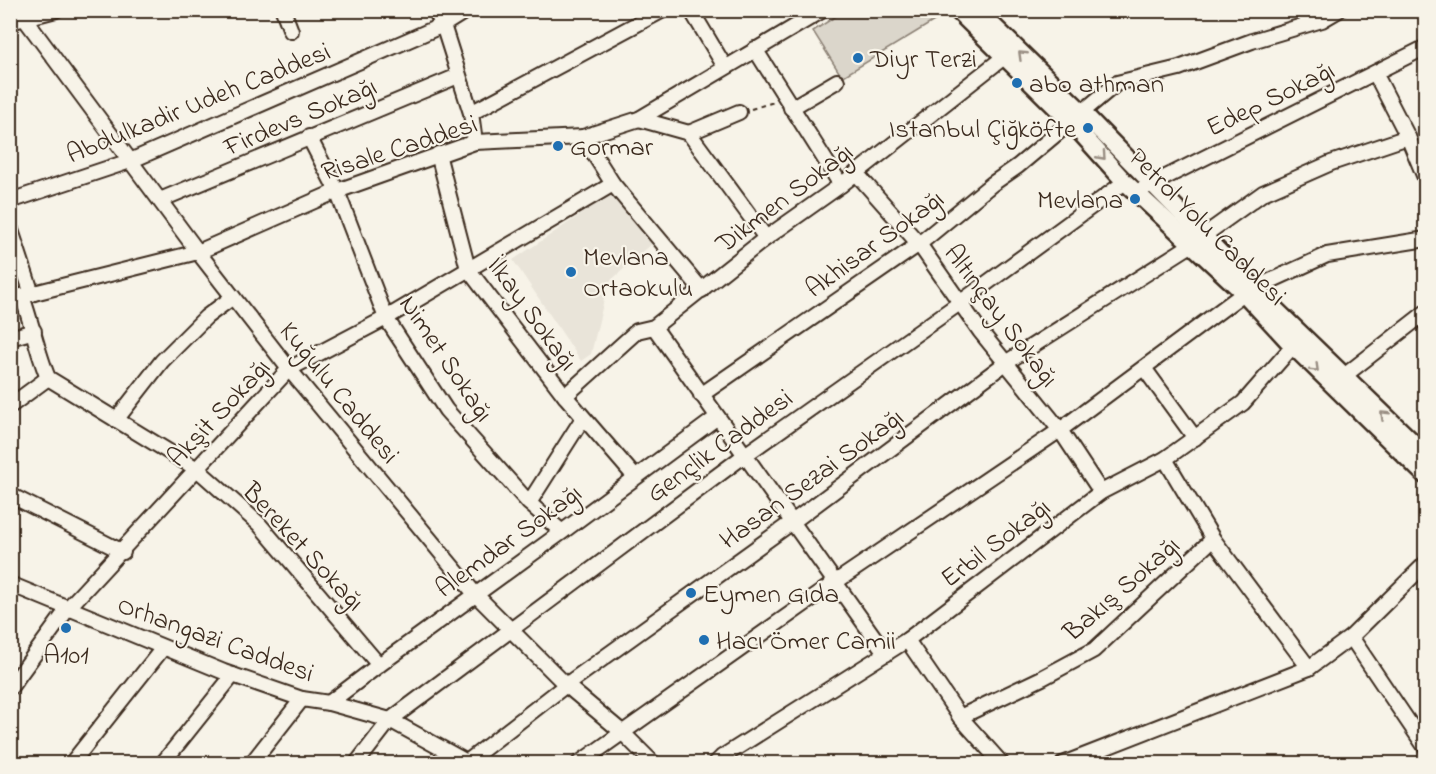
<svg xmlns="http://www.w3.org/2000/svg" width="1436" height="774" font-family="'Indie Flower',sans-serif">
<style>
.built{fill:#e9e4d9}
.green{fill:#dbd6cb;stroke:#8b8074;stroke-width:1.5}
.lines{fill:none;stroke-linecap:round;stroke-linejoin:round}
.minor-casing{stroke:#3b2a1e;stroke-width:18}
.major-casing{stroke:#3b2a1e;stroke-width:21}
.path{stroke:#3b2a1e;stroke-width:2;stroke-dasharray:4.5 4.5;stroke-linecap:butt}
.minor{stroke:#f7f3e8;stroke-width:14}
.major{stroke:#f7f3e8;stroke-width:16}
.oneway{stroke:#998e83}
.poi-dot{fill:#1f6fb2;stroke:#f7f3e8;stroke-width:2}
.labels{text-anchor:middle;stroke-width:4.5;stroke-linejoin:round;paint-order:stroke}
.poi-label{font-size:27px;fill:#3b2a1e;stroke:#f7f3e8;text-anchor:start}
.street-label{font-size:27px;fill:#3b2a1e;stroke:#f7f3e8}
</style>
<rect width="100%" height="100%" fill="#f7f3e8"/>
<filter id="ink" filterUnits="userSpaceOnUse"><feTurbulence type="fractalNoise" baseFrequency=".0167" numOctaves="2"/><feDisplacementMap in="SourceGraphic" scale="12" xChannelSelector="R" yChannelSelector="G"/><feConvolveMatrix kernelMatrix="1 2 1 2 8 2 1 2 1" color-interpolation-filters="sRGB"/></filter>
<g filter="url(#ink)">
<polygon class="built" points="611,194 654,242 608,283 591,354 581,361 513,260"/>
<polygon class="green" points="947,10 949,12 842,77 813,31 844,11"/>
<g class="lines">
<defs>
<g id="minor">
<polyline points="283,10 291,31"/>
<polyline points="435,10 443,25 471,113 475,142"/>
<polyline points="691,10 725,67"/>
<polyline points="25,19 198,252 289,369 475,594 566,685 622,732 654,764"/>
<polyline points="10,22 56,10"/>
<polyline points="755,49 841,185"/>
<polyline points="1375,73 1408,137 1426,180"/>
<polyline points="791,108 837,81"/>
<polyline points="471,113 663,10"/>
<polyline points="639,119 689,133 766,238"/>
<polyline points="689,133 739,112"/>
<polyline points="309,137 337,191 386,318 446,410 529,503 562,532"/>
<polyline points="583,137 613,184 702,290"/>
<polyline points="438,154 468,269 565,396 635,477"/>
<polyline points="856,173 919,244 980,331 1060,430 1101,492"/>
<polyline points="1136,192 1426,47"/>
<polyline points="160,200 458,76"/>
<polyline points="10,201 130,161 443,25 467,10"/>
<polyline points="10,227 32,294"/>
<polyline points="1203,236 1263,193 1331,163 1408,137"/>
<path d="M22 296C32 324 37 351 48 378L197 469 259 524 379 665"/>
<polyline points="10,299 198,252 337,191 475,142 583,137 639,119 823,10"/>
<polyline points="654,327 886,654"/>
<polyline points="10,338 34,331"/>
<polyline points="1144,368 1195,438"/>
<polyline points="1344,376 1426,312"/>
<polyline points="701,395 919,244 992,184 1018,166 1117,83 1179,68 1252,41 1322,20 1339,10"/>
<polyline points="565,396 637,331 654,327 766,238 841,185 1004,57"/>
<polyline points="10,406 48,378"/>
<polyline points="116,420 162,361 206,317 233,297"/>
<polyline points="1165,459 1213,539 1309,668"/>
<polyline points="10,495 123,552"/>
<polyline points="529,503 583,418"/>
<polyline points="10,584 224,672 302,699 329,703 390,720 470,764"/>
<polyline points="1351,637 1426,748"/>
<polyline points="907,640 960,717 1002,764"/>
<polyline points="10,688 69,607 289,369 386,318 613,184"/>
<polyline points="329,703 379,665 562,532 716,418"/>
<polyline points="960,717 1042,678 1094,650 1213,539"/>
<polyline points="467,762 566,685 791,523 1007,362 1191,245"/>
<polyline points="71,764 163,648"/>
<polyline points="162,764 233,675"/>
<polyline points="251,764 302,699"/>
<polyline points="356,764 390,720 745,455 961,302 1125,182"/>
<polyline points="578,764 834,583 1060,430 1244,293 1327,255 1426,239"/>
<polyline points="715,764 722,757 907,640 1101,492 1165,459 1243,403 1293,346"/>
<polyline points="1063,764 1309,668 1351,637 1426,563"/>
</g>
<g id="major">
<polyline points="957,10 1070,121 1125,182 1244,293 1293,346 1426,476"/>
<polyline points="977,10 1085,115 1276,310 1426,455"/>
</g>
</defs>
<use href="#minor" class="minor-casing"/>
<use href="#major" class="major-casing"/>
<polyline class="path" points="751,109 774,102"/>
<use href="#minor" class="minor"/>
<use href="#major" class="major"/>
</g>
<defs><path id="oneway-chevron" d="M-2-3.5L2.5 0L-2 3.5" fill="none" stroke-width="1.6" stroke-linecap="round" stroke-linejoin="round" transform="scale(1.5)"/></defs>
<g class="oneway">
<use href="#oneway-chevron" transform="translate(1022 55) rotate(-136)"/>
<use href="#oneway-chevron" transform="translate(1102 156) rotate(48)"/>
<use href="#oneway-chevron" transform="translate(1315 368) rotate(44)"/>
<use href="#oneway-chevron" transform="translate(1384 415) rotate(-136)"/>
</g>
</g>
<g class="poi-dot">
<circle cx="858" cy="58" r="6"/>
<circle cx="1017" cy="83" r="6"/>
<circle cx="1088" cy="128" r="6"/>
<circle cx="558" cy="146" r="6"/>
<circle cx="1135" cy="199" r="6"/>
<circle cx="571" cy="272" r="6"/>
<circle cx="691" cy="593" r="6"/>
<circle cx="66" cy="628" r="6"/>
<circle cx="704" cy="640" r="6"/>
</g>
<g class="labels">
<g class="poi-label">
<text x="870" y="67">Diyr Terzi</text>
<text x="1029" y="92">abo athman</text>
<text x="1076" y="137" text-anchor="end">Istanbul Çiğköfte</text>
<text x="570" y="155">Gormar</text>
<text x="1123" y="208" text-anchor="end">Mevlana</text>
<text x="583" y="265">Mevlana<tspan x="583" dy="31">Ortaokulu</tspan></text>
<text x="703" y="602">Eymen Gıda</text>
<text x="716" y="649">Hacı Ömer Camii</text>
<text x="66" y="663" text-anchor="middle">A101</text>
</g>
<g class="street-label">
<text transform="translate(1270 98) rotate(-26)" y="9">Edep Sokağı</text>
<text transform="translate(198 102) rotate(-22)" y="9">Abdulkadir Udeh Caddesi</text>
<text transform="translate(300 116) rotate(-23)" y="9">Firdevs Sokağı</text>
<text transform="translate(399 147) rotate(-18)" y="9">Risale Caddesi</text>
<text transform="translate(784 197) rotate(-37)" y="9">Dikmen Sokağı</text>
<text transform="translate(1208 226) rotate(45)" y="9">Petrol Yolu Caddesi</text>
<text transform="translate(874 243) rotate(-36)" y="9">Akhisar Sokağı</text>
<text transform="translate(533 313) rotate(54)" y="9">İlkay Sokağı</text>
<text transform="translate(1002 315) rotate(53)" y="9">Altınçay Sokağı</text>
<text transform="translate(447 358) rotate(56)" y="9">Nimet Sokağı</text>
<text transform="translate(340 392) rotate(51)" y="9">Kuğulu Caddesi</text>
<text transform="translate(218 412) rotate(-47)" y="9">Akşit Sokağı</text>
<text transform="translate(719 445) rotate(-36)" y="9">Gençlik Caddesi</text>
<text transform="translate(811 478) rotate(-36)" y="9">Hasan Sezai Sokağı</text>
<text transform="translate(508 540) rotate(-36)" y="9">Alemdar Sokağı</text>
<text transform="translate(995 542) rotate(-37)" y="9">Erbil Sokağı</text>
<text transform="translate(304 546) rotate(47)" y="9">Bereket Sokağı</text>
<text transform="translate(1121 588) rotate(-41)" y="9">Bakış Sokağı</text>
<text transform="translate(216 638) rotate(20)" y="9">Orhangazi Caddesi</text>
</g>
</g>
<rect width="1436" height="774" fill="none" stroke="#f7f3e8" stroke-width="36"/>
<rect x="18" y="18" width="1400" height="738" fill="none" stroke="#3b2a1e" stroke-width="2" filter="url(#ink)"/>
</svg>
